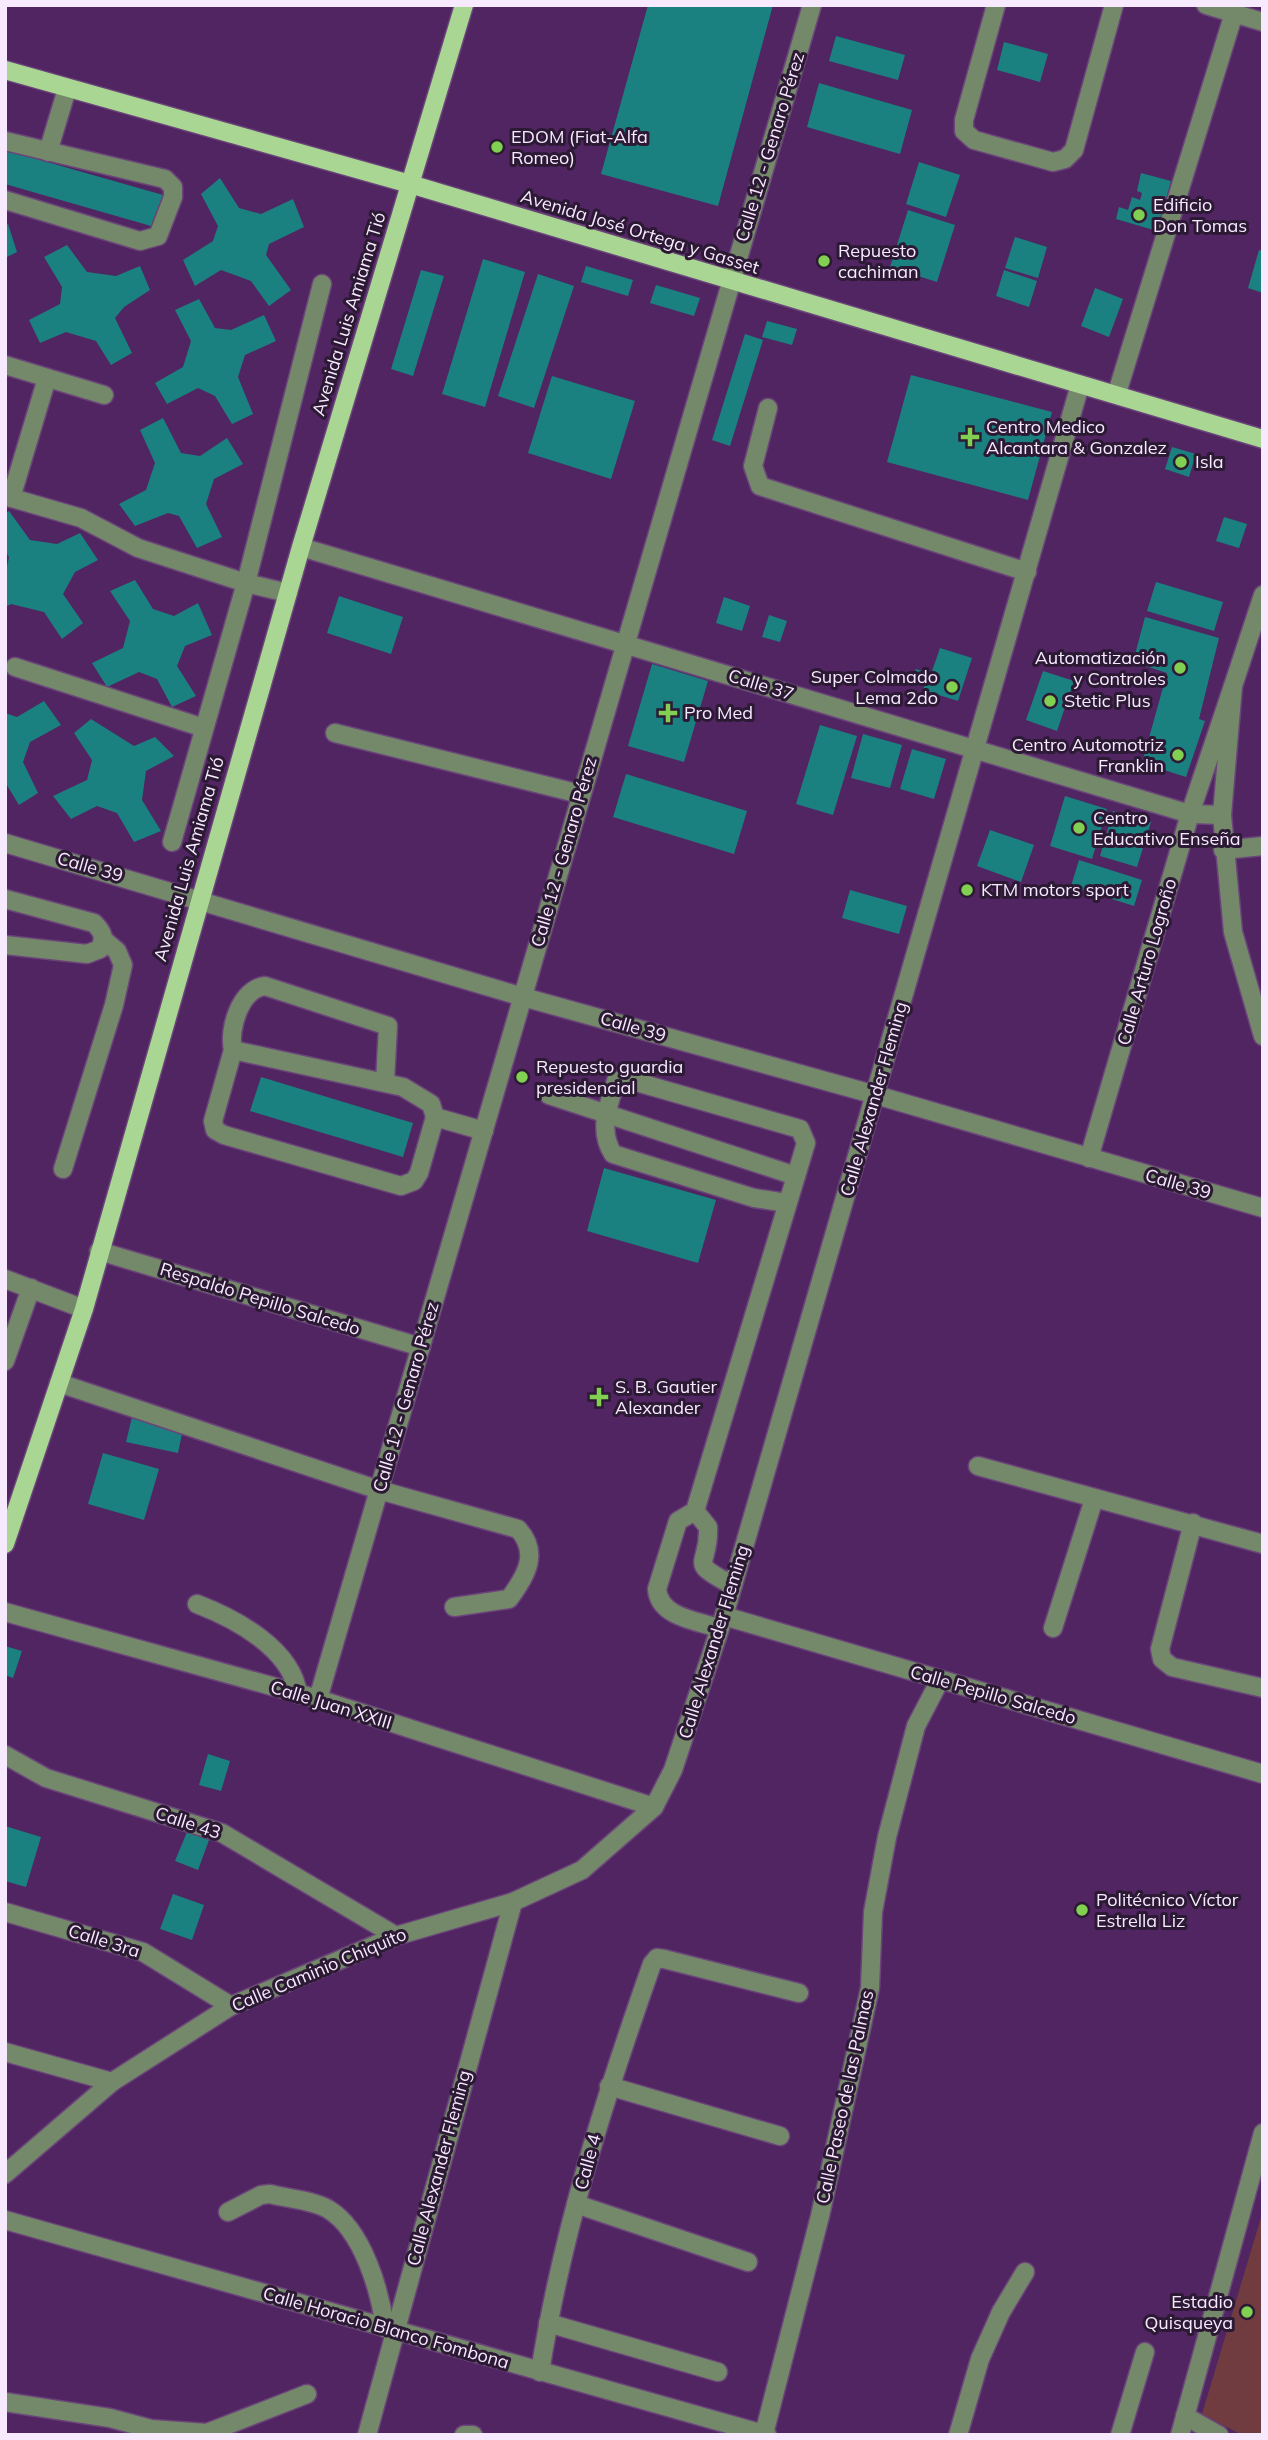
<svg xmlns="http://www.w3.org/2000/svg" width="1268" height="2440" font-family="Mulish,sans-serif">
<style>
.green{fill:#713c40}
.building{fill:#1b8080}
.lines{fill:none;stroke-linecap:round;stroke-linejoin:round}
.minor-casing{stroke:#6b447a;stroke-width:21}
.major-casing{stroke:#6b447a;stroke-width:21}
.minor{stroke:#738969;stroke-width:18}
.major{stroke:#a9d693;stroke-width:18}
.poi-dot{fill:#81d051;stroke:#2c1934;stroke-width:2.5}
.labels{text-anchor:middle;stroke-width:6;stroke-linejoin:round;paint-order:stroke}
.poi-label{font-size:18px;fill:#f7e9fe;stroke:#2c1934;text-anchor:start}
.street-label{font-size:18px;fill:#f7e9fe;stroke:#2c1934}
</style>
<rect width="100%" height="100%" fill="#502561"/>
<polygon class="green" points="1263,2211 1263,2435 1242,2435 1202,2414"/>
<g class="building">
<polygon points="648,5 773,5 718,206 601,174"/>
<polygon points="836,36 905,55 898,80 829,61"/>
<polygon points="1004,42 1048,54 1040,82 997,70"/>
<polygon points="819,83 912,110 900,154 807,127"/>
<polygon points="5,150 163,195 151,226 5,184"/>
<polygon points="919,162 960,175 946,217 906,204"/>
<polygon points="1141,173 1171,181 1157,231 1116,219 1119,207 1128,210 1132,197 1140,200 1142,193 1137,191"/>
<polygon points="220,178 239,208 261,214 293,199 304,227 269,244 266,255 291,290 269,306 251,281 221,270 195,286 183,260 213,241 218,226 201,194"/>
<polygon points="908,210 955,225 937,282 890,267"/>
<polygon points="8,224 17,252 5,258 5,226"/>
<polygon points="1015,237 1047,247 1038,278 1005,268"/>
<polygon points="67,245 87,272 116,276 140,266 150,290 124,307 115,318 132,353 111,365 96,341 66,332 40,343 29,320 60,304 62,287 44,257"/>
<polygon points="1259,250 1263,251 1263,293 1248,288"/>
<polygon points="483,259 525,272 485,407 442,394"/>
<polygon points="586,266 633,280 628,296 581,282"/>
<polygon points="421,270 444,276 413,376 391,369"/>
<polygon points="1004,270 1037,281 1029,307 996,296"/>
<polygon points="538,274 574,286 534,408 498,396"/>
<polygon points="656,285 700,298 694,316 650,303"/>
<polygon points="1095,288 1123,299 1109,337 1081,326"/>
<polygon points="199,299 215,328 231,330 264,315 276,341 245,355 238,377 253,414 232,424 215,396 198,388 167,404 155,383 183,367 191,341 175,310"/>
<polygon points="767,321 797,329 792,345 762,337"/>
<polygon points="745,334 763,340 730,446 712,440"/>
<polygon points="911,375 1052,412 1028,500 887,462"/>
<polygon points="552,376 635,401 611,479 528,453"/>
<polygon points="163,418 181,453 200,456 227,438 243,464 214,479 206,504 222,537 197,548 179,516 168,513 135,526 119,504 146,490 155,463 140,430"/>
<polygon points="1172,447 1196,454 1189,477 1165,469"/>
<polygon points="9,511 30,540 57,544 80,533 98,560 75,572 63,594 83,623 62,639 44,612 11,604 5,607 5,576 9,557 5,551 5,514"/>
<polygon points="1224,517 1247,524 1239,548 1216,541"/>
<polygon points="135,580 153,609 174,616 198,603 212,635 185,646 177,666 196,696 172,707 157,679 139,672 107,687 92,663 123,648 130,621 110,591"/>
<polygon points="1156,582 1223,602 1214,631 1147,611"/>
<polygon points="339,596 403,617 391,654 327,633"/>
<polygon points="724,597 750,606 742,631 716,623"/>
<polygon points="769,615 787,621 780,642 762,637"/>
<polygon points="1145,617 1219,638 1199,719 1205,721 1186,777 1142,763 1167,673 1133,662"/>
<polygon points="940,648 972,658 958,701 923,690 925,684 912,680 916,669 931,674"/>
<polygon points="652,664 708,681 684,762 628,746"/>
<polygon points="1043,671 1074,681 1057,731 1026,720"/>
<polygon points="44,701 61,725 30,742 23,762 38,793 19,805 5,782 5,713 17,717"/>
<polygon points="91,719 134,746 155,737 174,756 146,771 142,800 161,831 134,842 117,813 97,806 71,819 53,796 87,780 92,760 74,733"/>
<polygon points="820,725 857,736 833,815 796,804"/>
<polygon points="863,734 902,745 890,788 851,778"/>
<polygon points="912,749 946,759 934,799 900,789"/>
<polygon points="626,774 747,811 734,854 613,817"/>
<polygon points="1065,796 1107,809 1092,859 1050,846"/>
<polygon points="1113,811 1151,822 1137,867 1100,856"/>
<polygon points="990,830 1034,845 1021,882 977,866"/>
<polygon points="1079,860 1142,880 1134,906 1071,886"/>
<polygon points="850,890 907,906 899,934 842,918"/>
<polygon points="261,1077 413,1123 403,1157 250,1111"/>
<polygon points="604,1168 716,1200 698,1263 587,1231"/>
<polygon points="132,1417 183,1429 178,1453 126,1442"/>
<polygon points="103,1453 159,1469 144,1520 88,1504"/>
<polygon points="5,1646 22,1651 13,1678 5,1675"/>
<polygon points="208,1754 230,1761 221,1791 199,1785"/>
<polygon points="5,1826 41,1837 26,1887 5,1881"/>
<polygon points="187,1832 209,1840 198,1870 175,1861"/>
<polygon points="173,1894 204,1905 192,1940 160,1929"/>
</g>
<g class="lines">
<defs>
<g id="minor">
<polyline points="996,5 964,120 964,131 974,140 1053,162 1065,159 1074,150 1114,5"/>
<polyline points="1206,5 1263,22"/>
<polyline points="5,141 165,179 173,187 173,197 158,236 140,241 5,200"/>
<polyline points="48,152 67,89"/>
<polyline points="5,365 104,395"/>
<polyline points="1117,393 1234,13"/>
<polyline points="768,408 753,466 760,486 1027,572"/>
<polyline points="5,496 81,518 138,548 246,583 288,593"/>
<polyline points="11,498 47,378"/>
<polyline points="301,547 1190,814 1222,815"/>
<polyline points="1263,595 1233,686 1222,815 1233,932 1263,1036"/>
<polyline points="15,667 204,728"/>
<polyline points="335,733 580,794"/>
<polyline points="172,842 246,583 322,284"/>
<polyline points="5,843 523,997 876,1095 1263,1208"/>
<polyline points="1223,850 1263,846"/>
<path d="M5 899 94 923C103 932 105 937 100 949L87 954 5 945"/>
<path d="M233 1050C228 1030 240 989 265 986L388 1026 385 1082"/>
<polyline points="549,1095 796,1176"/>
<polyline points="435,1117 419,1173 414,1181 401,1186 224,1135 215,1130 213,1121 233,1050 403,1087 431,1104 435,1117 484,1131"/>
<polyline points="1089,1158 1190,814 1233,686"/>
<polyline points="63,1169 114,1005 123,965 117,951 104,940"/>
<polyline points="99,1251 421,1347"/>
<polyline points="5,1279 84,1309"/>
<polyline points="5,1361 31,1288"/>
<path d="M59 1383 379 1490 518 1529C540 1553 526 1576 509 1599L454 1607"/>
<polyline points="978,1466 1263,1544"/>
<path d="M695 1511 708 1527C710 1568 685 1560 732 1585"/>
<polyline points="1193,1523 1160,1649 1162,1659 1172,1667 1263,1688"/>
<path d="M197 1604C236 1619 292 1649 298 1694"/>
<polyline points="5,1612 318,1699 654,1807"/>
<polyline points="724,1616 1263,1774"/>
<path d="M719 1628C697 1621 659 1617 657 1589L678 1521 695 1511 806 1143 800 1129 626 1079 616 1081C608 1106 598 1130 613 1154L754 1198 787 1203"/>
<polyline points="1053,1628 1094,1499"/>
<polyline points="318,1699 812,5"/>
<polyline points="5,1755 46,1778 222,1833 396,1936"/>
<polyline points="5,1912 143,1952 231,2006"/>
<polyline points="5,2052 112,2082"/>
<polyline points="609,2086 780,2136"/>
<polyline points="5,2174 112,2082 231,2006 396,1936 513,1902 582,1870 654,1807 673,1770 724,1616 1080,385"/>
<polyline points="576,2204 748,2262"/>
<path d="M228 2212 261 2195 270 2194C289 2199 312 2200 328 2209 363 2230 380 2291 385 2328"/>
<polyline points="5,2220 767,2435"/>
<polyline points="548,2323 718,2372"/>
<path d="M540 2372C562 2232 605 2097 652 1964L657 1958 664 1959 799 1993"/>
<polyline points="5,2402 110,2418 151,2429 207,2433 307,2394"/>
<polyline points="1185,2416 1219,2435"/>
<polyline points="764,2434 820,2216 870,1988 873,1912 887,1837 916,1726 940,1680"/>
<polyline points="367,2435 513,1902"/>
<polyline points="464,2435 473,2435"/>
<polyline points="958,2435 980,2359 1001,2312 1025,2272"/>
<polyline points="1120,2435 1145,2352"/>
<polyline points="1180,2435 1263,2133"/>
</g>
<g id="major">
<polyline points="5,70 410,184 1263,439"/>
<polyline points="5,1544 84,1309 301,547 464,5"/>
</g>
</defs>
<use href="#minor" class="minor-casing"/>
<use href="#major" class="major-casing"/>
<use href="#minor" class="minor"/>
<use href="#major" class="major"/>
</g>
<g class="poi-dot">
<circle cx="497" cy="147" r="7"/>
<circle cx="1139" cy="215" r="7"/>
<circle cx="824" cy="261" r="7"/>
<path d="M966.5 426.5h7v7h7v7h-7v7h-7v-7h-7v-7h7z"/>
<circle cx="1181" cy="462" r="7"/>
<circle cx="1180" cy="668" r="7"/>
<circle cx="952" cy="687" r="7"/>
<circle cx="1050" cy="701" r="7"/>
<path d="M664.5 702.5h7v7h7v7h-7v7h-7v-7h-7v-7h7z"/>
<circle cx="1178" cy="755" r="7"/>
<circle cx="1079" cy="828" r="7"/>
<circle cx="967" cy="890" r="7"/>
<circle cx="522" cy="1077" r="7"/>
<path d="M595.5 1386.5h7v7h7v7h-7v7h-7v-7h-7v-7h7z"/>
<circle cx="1082" cy="1910" r="7"/>
<circle cx="1247" cy="2312" r="7"/>
</g>
<g class="labels">
<g class="poi-label">
<text x="511" y="143">EDOM (Fiat-Alfa<tspan x="511" dy="21">Romeo)</tspan></text>
<text x="1153" y="211">Edificio<tspan x="1153" dy="21">Don Tomas</tspan></text>
<text x="838" y="257">Repuesto<tspan x="838" dy="21">cachiman</tspan></text>
<text x="986" y="433">Centro Medico<tspan x="986" dy="21">Alcantara &amp; Gonzalez</tspan></text>
<text x="1195" y="468">Isla</text>
<text x="1166" y="664" text-anchor="end">Automatización<tspan x="1166" dy="21">y Controles</tspan></text>
<text x="938" y="683" text-anchor="end">Super Colmado<tspan x="938" dy="21">Lema 2do</tspan></text>
<text x="1064" y="707">Stetic Plus</text>
<text x="684" y="719">Pro Med</text>
<text x="1164" y="751" text-anchor="end">Centro Automotriz<tspan x="1164" dy="21">Franklin</tspan></text>
<text x="1093" y="824">Centro<tspan x="1093" dy="21">Educativo Enseña</tspan></text>
<text x="981" y="896">KTM motors sport</text>
<text x="536" y="1073">Repuesto guardia<tspan x="536" dy="21">presidencial</tspan></text>
<text x="615" y="1393">S. B. Gautier<tspan x="615" dy="21">Alexander</tspan></text>
<text x="1096" y="1906">Politécnico Víctor<tspan x="1096" dy="21">Estrella Liz</tspan></text>
<text x="1233" y="2308" text-anchor="end">Estadio<tspan x="1233" dy="21">Quisqueya</tspan></text>
</g>
<g class="street-label">
<text transform="translate(770 147) rotate(-73)" y="6">Calle 12 - Genaro Pérez</text>
<text transform="translate(640 232) rotate(17)" y="6">Avenida José Ortega y Gasset</text>
<text transform="translate(349 314) rotate(-73)" y="6">Avenida Luis Amiama Tió</text>
<text transform="translate(761 685) rotate(17)" y="6">Calle 37</text>
<text transform="translate(564 852) rotate(-74)" y="6">Calle 12 - Genaro Pérez</text>
<text transform="translate(189 859) rotate(-74)" y="6">Avenida Luis Amiama Tió</text>
<text transform="translate(90 867) rotate(16)" y="6">Calle 39</text>
<text transform="translate(1147 962) rotate(-74)" y="6">Calle Arturo Logroño</text>
<text transform="translate(633 1027) rotate(16)" y="6">Calle 39</text>
<text transform="translate(874 1099) rotate(-74)" y="6">Calle Alexander Fleming</text>
<text transform="translate(1178 1184) rotate(16)" y="6">Calle 39</text>
<text transform="translate(260 1299) rotate(17)" y="6">Respaldo Pepillo Salcedo</text>
<text transform="translate(406 1397) rotate(-74)" y="6">Calle 12 - Genaro Pérez</text>
<text transform="translate(714 1642) rotate(-73)" y="6">Calle Alexander Fleming</text>
<text transform="translate(993 1695) rotate(16)" y="6">Calle Pepillo Salcedo</text>
<text transform="translate(331 1705) rotate(17)" y="6">Calle Juan XXIII</text>
<text transform="translate(188 1823) rotate(18)" y="6">Calle 43</text>
<text transform="translate(104 1941) rotate(17)" y="6">Calle 3ra</text>
<text transform="translate(319 1970) rotate(-23)" y="6">Calle Caminio Chiquito</text>
<text transform="translate(845 2097) rotate(-78)" y="6">Calle Paseo de las Palmas</text>
<text transform="translate(588 2162) rotate(-75)" y="6">Calle 4</text>
<text transform="translate(439 2168) rotate(-75)" y="6">Calle Alexander Fleming</text>
<text transform="translate(386 2328) rotate(16)" y="6">Calle Horacio Blanco Fombona</text>
</g>
</g>
<rect width="1268" height="2440" fill="none" stroke="#f7e9fe" stroke-width="14"/>
</svg>
